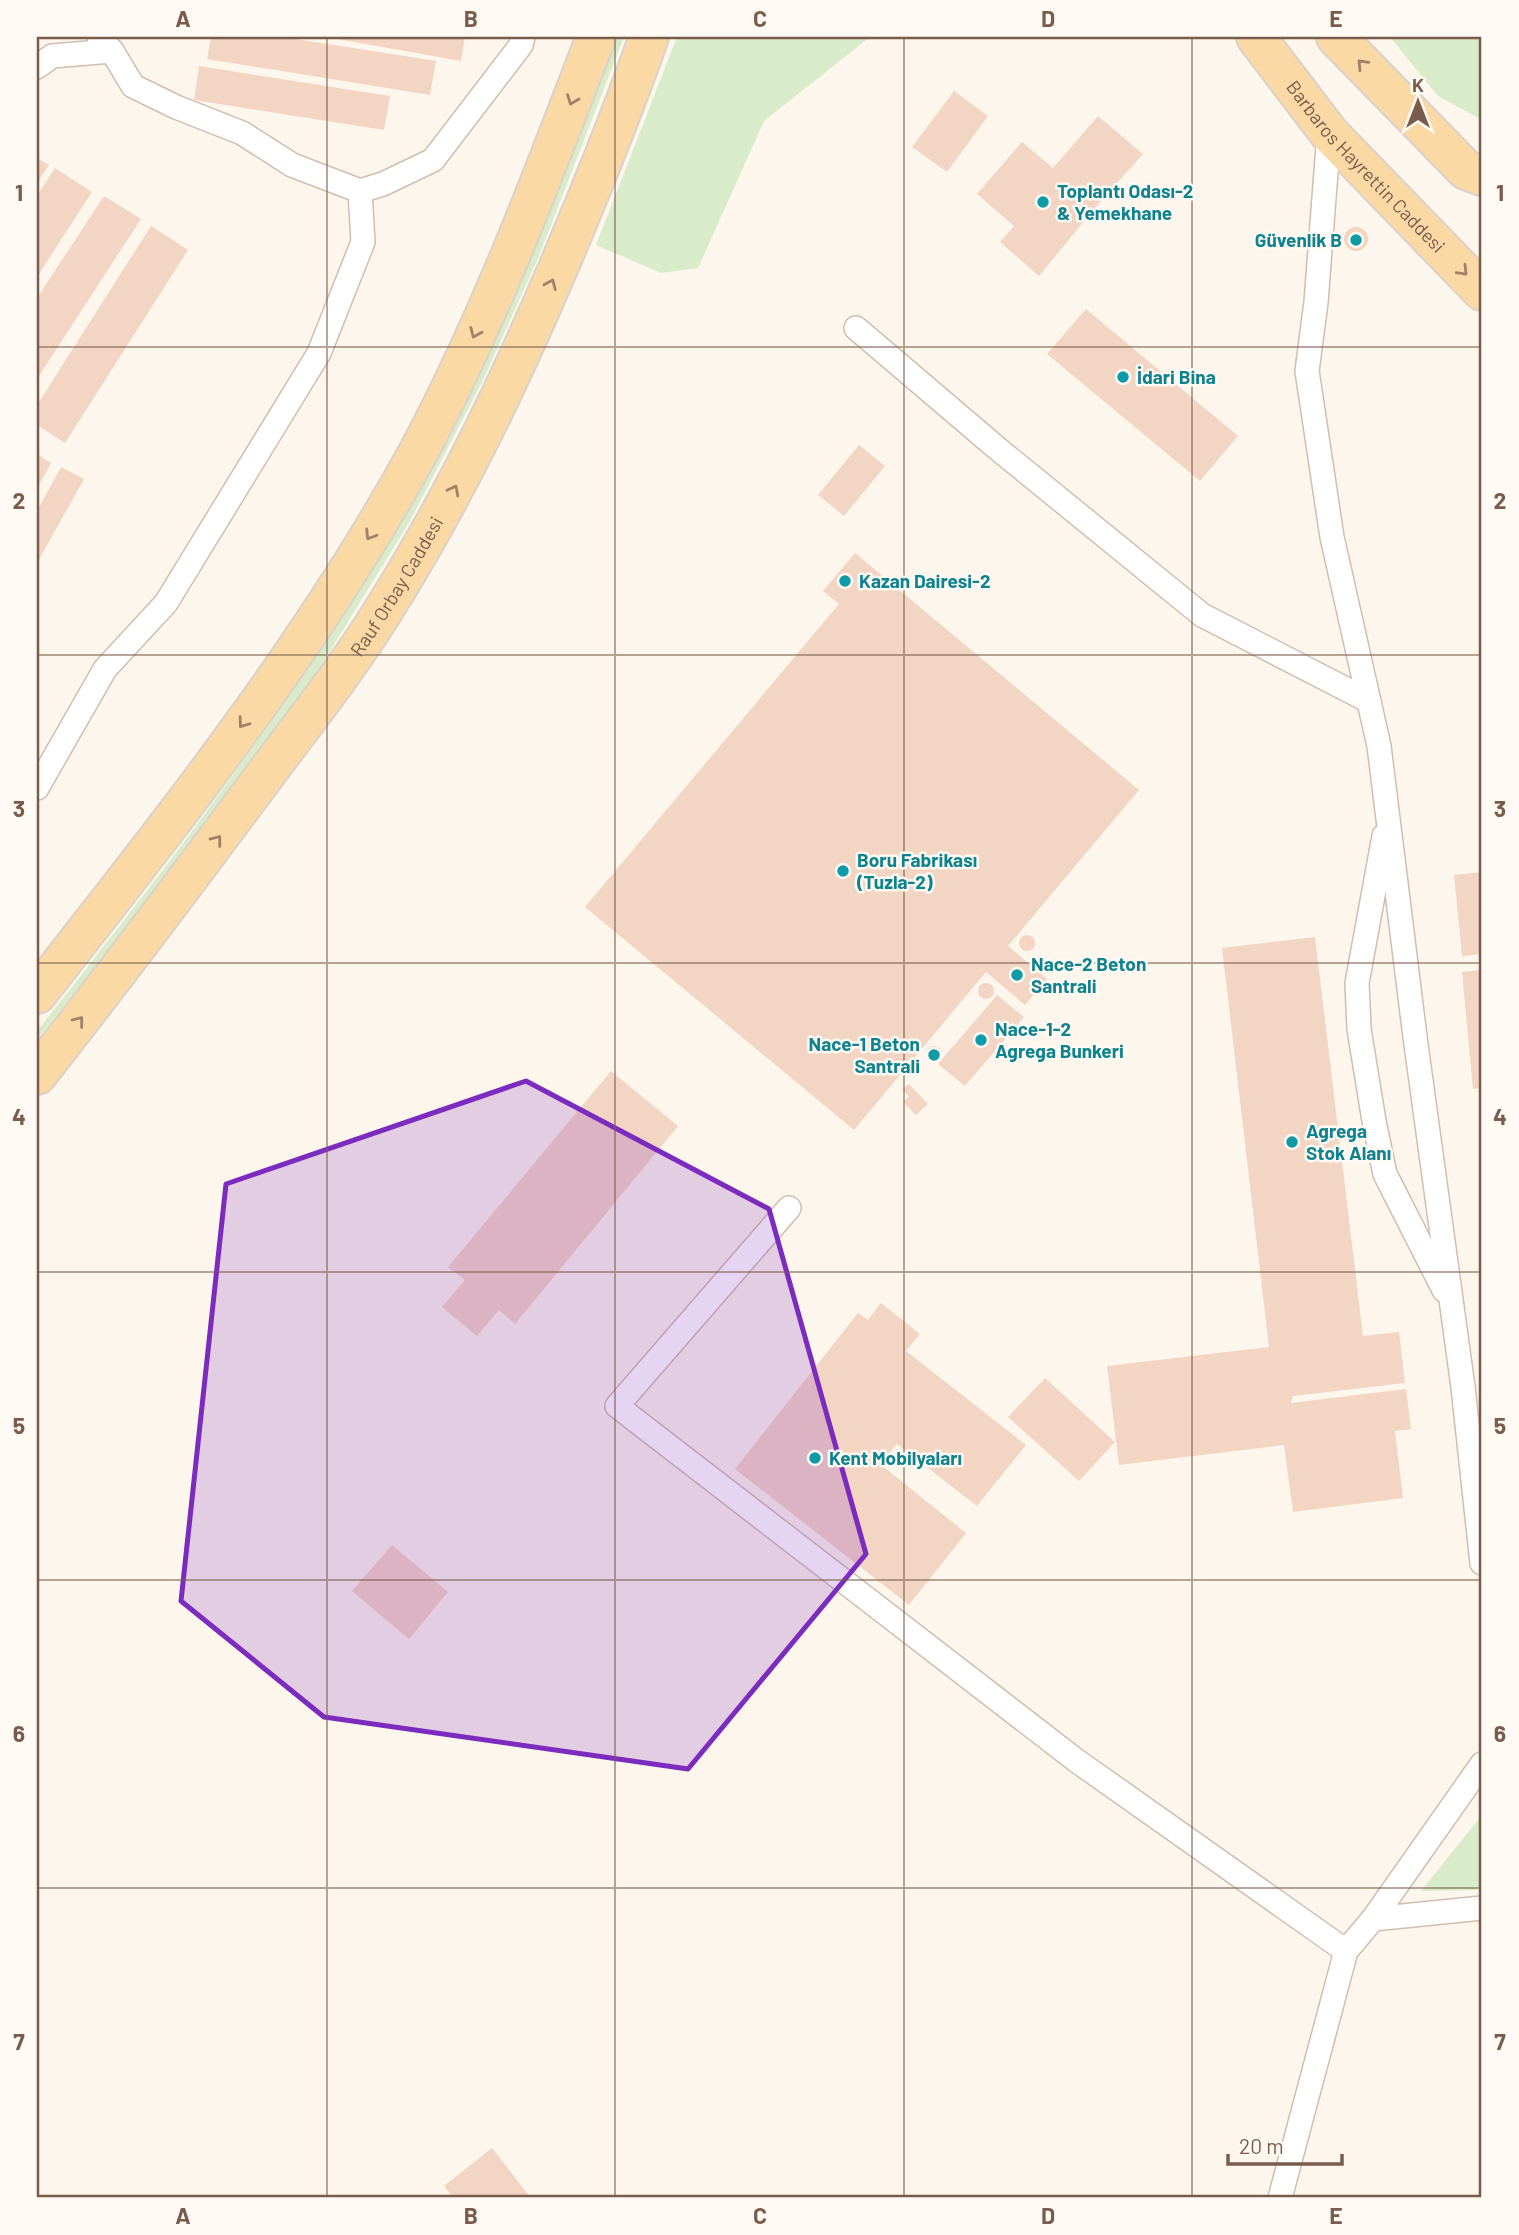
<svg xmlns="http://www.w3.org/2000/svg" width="1519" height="2235" font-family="Barlow,sans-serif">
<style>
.green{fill:#d8ecc9}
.building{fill:#f3d5c3}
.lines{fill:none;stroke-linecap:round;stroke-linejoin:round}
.service-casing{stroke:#d1beb0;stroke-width:26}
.primary-casing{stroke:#dad1cd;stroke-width:42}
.service{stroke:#fff;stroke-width:23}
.primary{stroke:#fbd9a5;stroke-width:38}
.oneway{stroke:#a18267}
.marked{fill:#7b2cbf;fill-opacity:0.2;stroke:#7b2cbf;stroke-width:5;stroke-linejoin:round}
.grid{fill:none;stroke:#7a5c4d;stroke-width:2;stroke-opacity:0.55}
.culture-dot{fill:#0f9aa8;stroke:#fffaf3;stroke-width:2.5}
.labels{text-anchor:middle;stroke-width:5;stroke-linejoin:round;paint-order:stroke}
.street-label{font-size:19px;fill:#7a5c4d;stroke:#fffaf3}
.culture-label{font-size:19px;font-weight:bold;fill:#0d838f;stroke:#fffaf3;text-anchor:start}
.neatline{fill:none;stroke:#7a5c4d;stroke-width:2.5}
.grid-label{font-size:23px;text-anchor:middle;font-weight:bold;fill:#7a5c4d}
</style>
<rect width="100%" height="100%" fill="#fdf6ec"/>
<g class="green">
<path d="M617 37H624L539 256 483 380 410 521 314 677 278 729 143 907 37 1040V1031C177 855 314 676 425 479 504 339 561 187 617 37Z"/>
<polygon points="677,37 870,37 764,121 698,268 661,273 596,245"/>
<polygon points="1390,37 1482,37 1482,120 1438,96"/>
<polygon points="1482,1815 1482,1883 1476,1890 1421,1891"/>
</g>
<g class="building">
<polygon points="211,37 283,37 436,61 430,95 207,59"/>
<polygon points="326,37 465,37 461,61"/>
<polygon points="199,66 390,96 384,130 194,100"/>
<polygon points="954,91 988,116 947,172 912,147"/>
<polygon points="1098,116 1143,154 1094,209 1039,276 1000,242 1014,226 977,194 1022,142 1053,168"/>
<polygon points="37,158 49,165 37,183"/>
<polygon points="55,168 92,192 37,277 37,196"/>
<polygon points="104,196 141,219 37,379 37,298"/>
<polygon points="151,226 188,250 65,443 37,425 37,405"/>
<circle cx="1356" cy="239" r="12"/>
<polygon points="1086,309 1238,436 1200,481 1047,354"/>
<polygon points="859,445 885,466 844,516 818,495"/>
<polygon points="37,454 51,463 37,489"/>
<polygon points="61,467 84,479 37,563 37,511"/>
<polygon points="855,553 1139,790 1008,946 1047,979 1025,1005 986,972 854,1130 585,907 839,604 823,591"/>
<polygon points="1482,872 1482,954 1462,956 1454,875"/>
<circle cx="1027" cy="943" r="8"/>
<polygon points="1315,937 1363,1336 1399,1332 1405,1383 1293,1396 1291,1403 1406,1389 1411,1429 1395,1431 1403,1498 1293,1512 1284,1445 1119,1465 1107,1366 1269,1347 1222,948"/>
<polygon points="1482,970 1482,1088 1473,1089 1462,972"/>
<circle cx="986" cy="991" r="8"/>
<polygon points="997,995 1024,1017 965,1086 938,1064"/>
<circle cx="934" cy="1054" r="8"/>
<polygon points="611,1071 678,1126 515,1324 499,1310 477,1336 442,1307 465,1280 448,1267"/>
<polygon points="909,1084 928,1104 916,1115 903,1102 909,1096 902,1090"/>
<polygon points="881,1303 920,1334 906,1351 1026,1445 977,1506 897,1444 880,1464 966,1533 909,1605 735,1469 858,1313 868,1320"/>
<polygon points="1045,1378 1115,1442 1079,1481 1008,1417"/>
<polygon points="392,1545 448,1592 409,1639 352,1591"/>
<polygon points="492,2148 531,2198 454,2198 444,2186"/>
</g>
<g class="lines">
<defs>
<g id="service">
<polyline points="37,67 52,56 112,51"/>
<polyline points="1329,133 1316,302 1307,371 1332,537 1379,746 1415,1037 1463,1387 1482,1563"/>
<polyline points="360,191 383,184 433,160 521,45 523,37"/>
<polyline points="856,328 998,449 1202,615 1369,701"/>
<polyline points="37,788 105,669 166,603 319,353 363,242 360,191 292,165 242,133 176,107 133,86 112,51 99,37"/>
<polyline points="1384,836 1357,983 1359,1029 1374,1121 1385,1174 1444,1290"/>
<polyline points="789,1208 617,1406 1077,1761 1346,1951"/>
<polyline points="1373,1919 1482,1908"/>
<polyline points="1280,2198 1346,1951 1373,1919 1482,1764"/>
</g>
<g id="primary">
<path id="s1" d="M1256 37 1329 133 1482 291"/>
<polyline points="1336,37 1466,170 1482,176"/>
<path d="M37 994C174 819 314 644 420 449 490 317 543 176 596 37"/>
<path id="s2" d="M37 1075C114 977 188 879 262 779 303 724 347 669 383 611 456 495 514 373 567 247 596 178 624 108 649 37"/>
</g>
</defs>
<use href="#service" class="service-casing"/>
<use href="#primary" class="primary-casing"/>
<use href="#service" class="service"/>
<use href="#primary" class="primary"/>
</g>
<defs><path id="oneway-chevron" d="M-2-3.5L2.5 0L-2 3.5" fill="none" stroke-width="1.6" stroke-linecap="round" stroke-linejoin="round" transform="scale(1.75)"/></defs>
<g class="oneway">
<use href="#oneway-chevron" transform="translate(1362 64) rotate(-134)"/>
<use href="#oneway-chevron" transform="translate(572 100) rotate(111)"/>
<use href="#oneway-chevron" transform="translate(1463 271) rotate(46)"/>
<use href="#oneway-chevron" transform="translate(551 284) rotate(-67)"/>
<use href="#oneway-chevron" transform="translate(475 333) rotate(114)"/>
<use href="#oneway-chevron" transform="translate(454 490) rotate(-62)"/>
<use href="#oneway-chevron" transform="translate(370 535) rotate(122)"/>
<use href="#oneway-chevron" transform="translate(243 723) rotate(126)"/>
<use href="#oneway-chevron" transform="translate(217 840) rotate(-53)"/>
<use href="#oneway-chevron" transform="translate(79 1021) rotate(-52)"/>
</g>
<path class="marked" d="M526 1081 769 1209 866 1554 688 1769 324 1717 181 1601 226 1184Z"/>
<path class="grid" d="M327 37V2198M615 37V2198M904 37V2198M1192 37V2198M37 347H1482M37 655H1482M37 963H1482M37 1272H1482M37 1580H1482M37 1888H1482"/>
<g class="culture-dot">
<circle cx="1043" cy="202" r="7"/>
<circle cx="1356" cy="240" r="7"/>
<circle cx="1123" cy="377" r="7"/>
<circle cx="845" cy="581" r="7"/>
<circle cx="843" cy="871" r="7"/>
<circle cx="1017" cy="975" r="7"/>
<circle cx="981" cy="1040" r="7"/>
<circle cx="934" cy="1055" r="7"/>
<circle cx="1292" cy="1142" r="7"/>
<circle cx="815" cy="1458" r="7"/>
</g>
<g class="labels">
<g class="street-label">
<text dy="7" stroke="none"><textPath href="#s1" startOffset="170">Barbaros Hayrettin Caddesi</textPath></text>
<text dy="7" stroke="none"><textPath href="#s2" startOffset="607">Rauf Orbay Caddesi</textPath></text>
</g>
<g class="culture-label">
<text x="1057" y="198">Toplantı Odası-2<tspan x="1057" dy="22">&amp; Yemekhane</tspan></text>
<text x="1342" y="247" text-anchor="end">Güvenlik B</text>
<text x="1137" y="384">İdari Bina</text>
<text x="859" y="588">Kazan Dairesi-2</text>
<text x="857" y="867">Boru Fabrikası<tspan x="857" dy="22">(Tuzla-2)</tspan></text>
<text x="1031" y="971">Nace-2 Beton<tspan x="1031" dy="22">Santrali</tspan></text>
<text x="995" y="1036">Nace-1-2<tspan x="995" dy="22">Agrega Bunkeri</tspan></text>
<text x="920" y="1051" text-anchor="end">Nace-1 Beton<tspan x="920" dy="22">Santrali</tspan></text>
<text x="1306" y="1138">Agrega<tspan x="1306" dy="22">Stok Alanı</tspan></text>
<text x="829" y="1465">Kent Mobilyaları</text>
</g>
</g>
<rect width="1519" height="2235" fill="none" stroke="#fffaf3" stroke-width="77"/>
<g transform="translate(1418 102)" stroke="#fffaf3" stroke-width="5" paint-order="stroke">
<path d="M0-5L12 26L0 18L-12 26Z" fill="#7a5c4d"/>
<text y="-10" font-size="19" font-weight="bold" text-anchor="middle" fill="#7a5c4d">K</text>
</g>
<path d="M1228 2154v10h114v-10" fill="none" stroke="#7a5c4d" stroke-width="3.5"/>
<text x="1239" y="2154" font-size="21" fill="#7a5c4d" stroke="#fffaf3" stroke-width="5" paint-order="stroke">20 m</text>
<rect x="38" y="38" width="1442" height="2158" class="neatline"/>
<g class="grid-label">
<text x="183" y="27">A</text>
<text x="471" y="27">B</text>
<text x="760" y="27">C</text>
<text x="1048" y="27">D</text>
<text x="1336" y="27">E</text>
<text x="19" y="201">1</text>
<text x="1500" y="201">1</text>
<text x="19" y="509">2</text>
<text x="1500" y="509">2</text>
<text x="19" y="817">3</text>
<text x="1500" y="817">3</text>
<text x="19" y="1125">4</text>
<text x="1500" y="1125">4</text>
<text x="19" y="1434">5</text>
<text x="1500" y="1434">5</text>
<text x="19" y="1742">6</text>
<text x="1500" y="1742">6</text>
<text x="19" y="2050">7</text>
<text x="1500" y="2050">7</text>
<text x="183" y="2224">A</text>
<text x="471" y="2224">B</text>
<text x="760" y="2224">C</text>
<text x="1048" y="2224">D</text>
<text x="1336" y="2224">E</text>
</g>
</svg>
